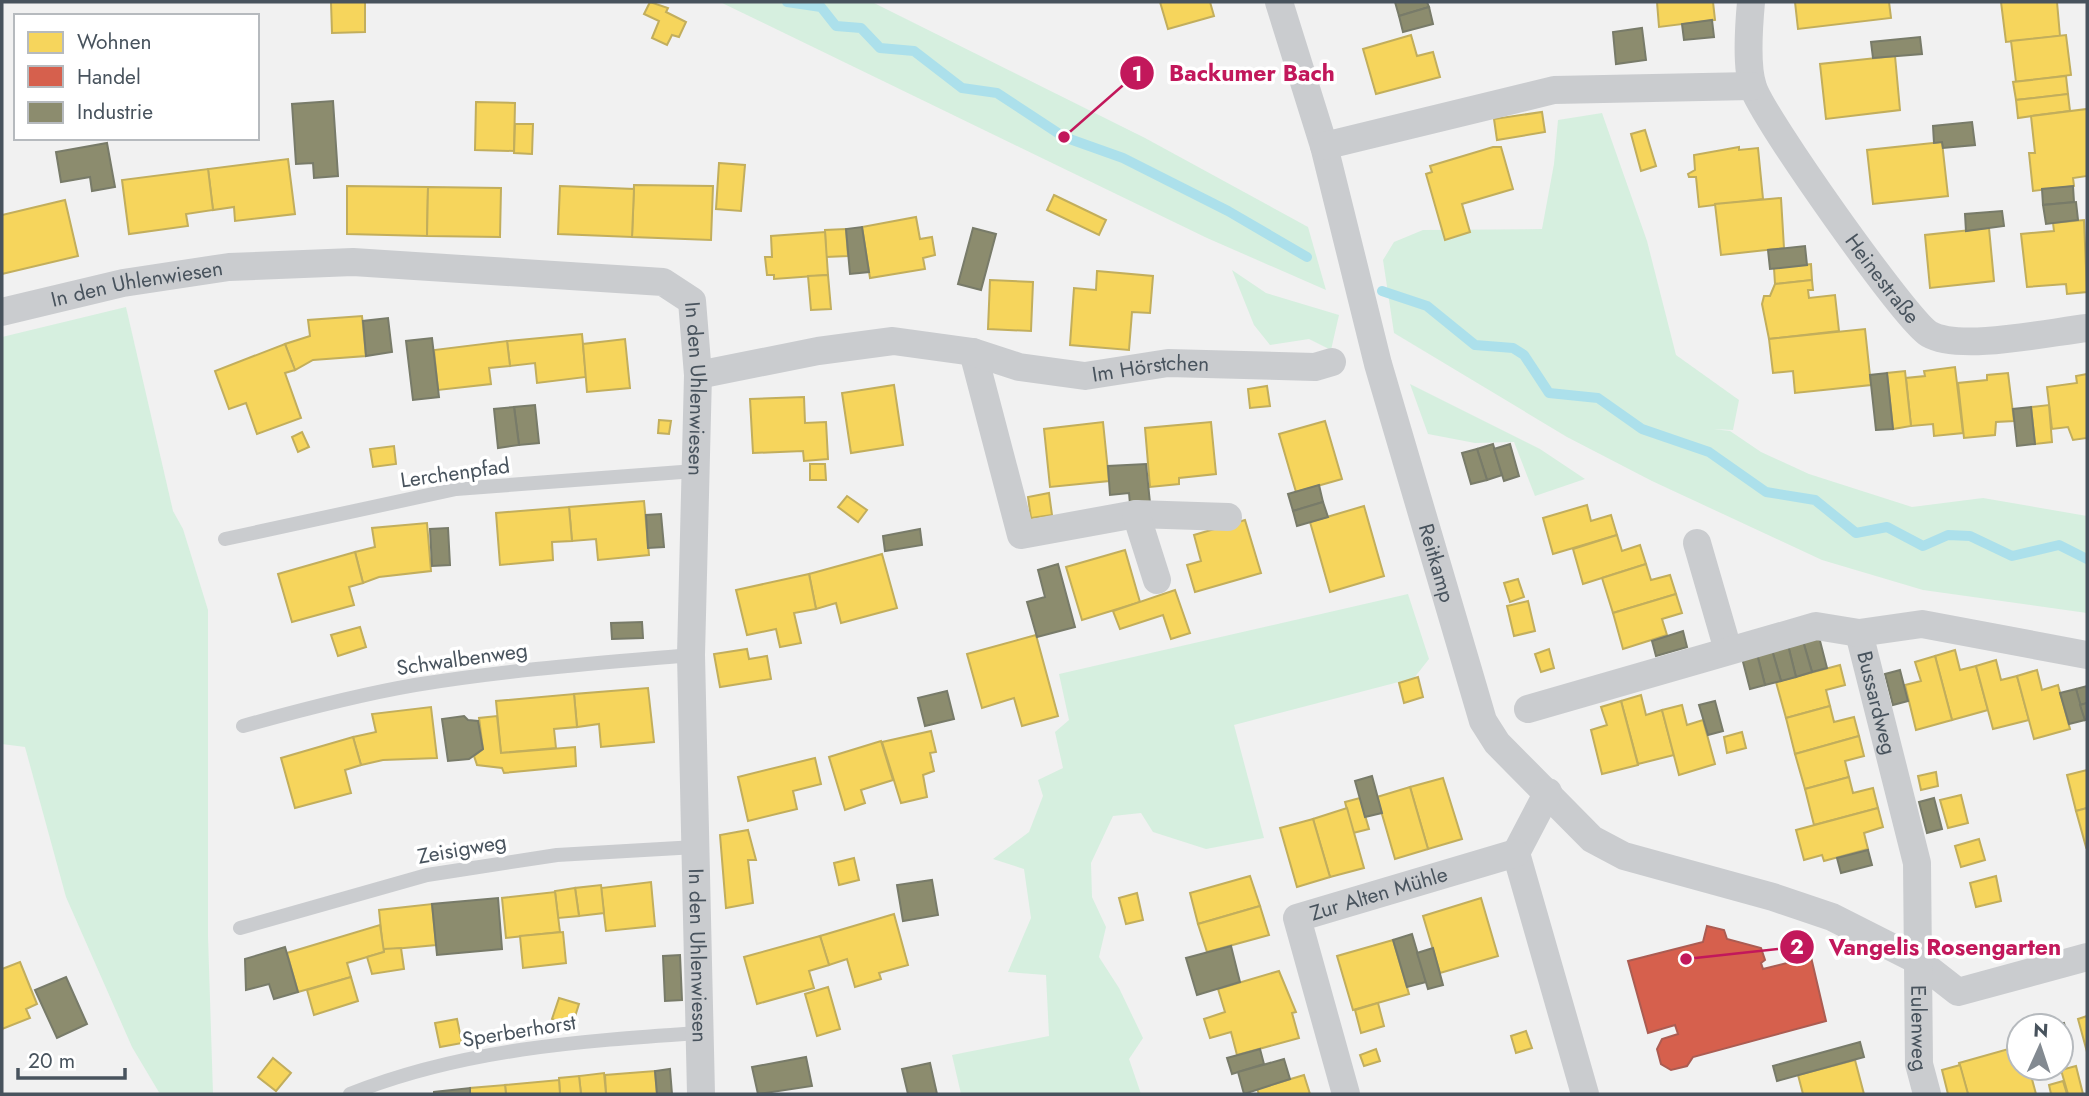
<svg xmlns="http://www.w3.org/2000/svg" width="2089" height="1096" font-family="Jost,sans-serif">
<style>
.green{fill:#d6efdf}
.homes{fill:#f6d55c;stroke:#c2ae5c;stroke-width:2}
.shops{fill:#d6604d;stroke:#ab5c52;stroke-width:2}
.industry{fill:#8c8c6e;stroke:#787b69;stroke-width:2}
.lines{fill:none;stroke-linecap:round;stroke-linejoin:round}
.stream{stroke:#ace0eb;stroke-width:10}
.service{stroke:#cacccf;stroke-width:14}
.minor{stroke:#cacccf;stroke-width:28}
.labels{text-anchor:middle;stroke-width:7;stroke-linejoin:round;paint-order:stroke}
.street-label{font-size:21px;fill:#48535d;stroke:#fff}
.leader{fill:none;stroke:#c2185b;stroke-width:2.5}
.callout-dot{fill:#c2185b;stroke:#fff;stroke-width:2.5}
.mark-label{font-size:21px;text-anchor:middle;font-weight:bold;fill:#fff}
.callout-label{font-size:23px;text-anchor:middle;font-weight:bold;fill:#c2185b;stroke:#fff;stroke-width:7;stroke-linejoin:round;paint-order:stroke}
</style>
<rect width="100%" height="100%" fill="#f1f1f1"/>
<g class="green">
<polygon points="720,2 872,2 1145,138 1308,227 1326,290 1207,238"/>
<polygon points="1602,113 1647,241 1676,355 1739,400 1733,430 1714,429 1730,431 1761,452 1809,474 1912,507 1983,498 2087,516 2087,613 1923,590 1822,560 1652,481 1567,437 1394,333 1383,260 1394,242 1423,230 1542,229 1554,164 1558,120"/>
<polygon points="1232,270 1266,293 1339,315 1331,350 1309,339 1270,345 1254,325"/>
<polygon points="126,307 173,511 183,529 208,610 208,936 213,1094 160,1094 132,1047 66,897 25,747 2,744 2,337"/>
<polygon points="1410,384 1540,449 1585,479 1535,496 1514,442 1475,443 1428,434"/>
<polygon points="1408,594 1429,659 1414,678 1234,725 1264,838 1206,849 1153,832 1141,813 1113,816 1091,863 1092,897 1106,927 1099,957 1119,988 1143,1038 1129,1059 1141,1094 961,1094 952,1055 1049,1036 1046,975 1008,972 1031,918 1024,869 993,859 1029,832 1043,796 1038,780 1063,768 1055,732 1069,720 1059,674"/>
</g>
<g class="homes">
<polygon points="331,2 365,2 365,32 332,33"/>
<polygon points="650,2 668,8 666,12 686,22 679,37 672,35 667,45 652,38 659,21 644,14"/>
<polygon points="1160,2 1210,2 1214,16 1168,29"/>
<polygon points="1657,2 1713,2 1715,20 1659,27"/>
<polygon points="1795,2 1889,2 1891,18 1798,29"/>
<polygon points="2001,2 2057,2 2060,36 2006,42"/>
<polygon points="1411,35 1417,56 1433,52 1440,77 1376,94 1363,49"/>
<polygon points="2066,35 2071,75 2016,82 2011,41"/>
<polygon points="1895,56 1900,110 1826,119 1820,64"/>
<polygon points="2066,76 2068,94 2016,100 2013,82"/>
<polygon points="2068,94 2070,111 2018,118 2016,100"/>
<polygon points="476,102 515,103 514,151 475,150"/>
<polygon points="2087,109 2087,176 2073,178 2074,186 2033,191 2029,153 2035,153 2031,116"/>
<polygon points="1542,112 1545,132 1497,140 1494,119"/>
<polygon points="515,124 533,124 532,154 514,153"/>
<polygon points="1645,130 1656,166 1641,171 1631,134"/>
<polygon points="1942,142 1948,196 1873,204 1867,150"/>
<polygon points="1493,147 1501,147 1513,189 1462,204 1470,232 1445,240 1426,174 1432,172 1430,166"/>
<polygon points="1739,147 1739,150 1758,148 1763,199 1699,207 1696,177 1689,177 1688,174 1695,170 1694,155"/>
<polygon points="288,159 295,214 235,221 234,207 213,210 208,169"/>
<polygon points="719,163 745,165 741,211 716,209"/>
<polygon points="208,169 213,210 186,214 188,226 129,234 122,180"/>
<polygon points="634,185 713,186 711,240 632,237"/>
<polygon points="347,186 428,187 427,236 347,234"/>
<polygon points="560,186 634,189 632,237 558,234"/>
<polygon points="428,187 501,188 500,237 427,236"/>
<polygon points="1054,195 1106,220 1099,235 1047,210"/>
<polygon points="1781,198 1784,248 1721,255 1715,204"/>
<polygon points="65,200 78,256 2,274 2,215"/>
<polygon points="916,217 920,239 932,237 935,255 923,258 925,269 870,278 862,227"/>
<polygon points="2084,220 2087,292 2067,294 2066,284 2027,287 2021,234 2054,231 2053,223"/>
<polygon points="1989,228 1994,281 1930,288 1925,235"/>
<polygon points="846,229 848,256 826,257 825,230"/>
<polygon points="825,232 828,275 774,279 774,275 767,275 765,257 772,257 771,236"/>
<polygon points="1811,264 1812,280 1775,284 1774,268"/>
<polygon points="1097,271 1153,276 1150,313 1132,312 1129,350 1070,345 1074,288 1096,290"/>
<polygon points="828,275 831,309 811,310 808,276"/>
<polygon points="990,280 1033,282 1031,331 988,329"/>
<polygon points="1812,280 1813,290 1808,290 1809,298 1835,295 1839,331 1769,339 1762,304 1764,296 1770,296 1775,284"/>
<polygon points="362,316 366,356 313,360 295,370 285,344 310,336 308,320"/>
<polygon points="1865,329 1871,385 1795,393 1793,371 1773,373 1769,339"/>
<polygon points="582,334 586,377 537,383 535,363 510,366 507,341"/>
<polygon points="625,339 630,388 587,392 583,344"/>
<polygon points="507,341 510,366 489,368 491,384 438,390 434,350"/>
<polygon points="285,344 295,370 285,373 301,418 257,434 246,403 229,409 215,371"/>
<polygon points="1955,367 1963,433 1934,436 1933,424 1911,426 1906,378 1925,376 1924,371"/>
<polygon points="1905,371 1911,426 1893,429 1887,373"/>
<polygon points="2008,373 2014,421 1996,422 1995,435 1964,438 1958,383 1987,380 1987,375"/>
<polygon points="2087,374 2087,438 2073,440 2068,427 2052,429 2047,387 2077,383 2076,376"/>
<polygon points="894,385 903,445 851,453 842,393"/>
<polygon points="1267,386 1270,406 1250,408 1248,389"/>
<polygon points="804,397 805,423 826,422 828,459 804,461 803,451 753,453 750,399"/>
<polygon points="2049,405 2052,442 2035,444 2031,407"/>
<polygon points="659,420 671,421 669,434 658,433"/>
<polygon points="1325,421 1342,479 1296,492 1279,434"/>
<polygon points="1103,422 1109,481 1050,487 1044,429"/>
<polygon points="1211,422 1216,474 1179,478 1179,484 1150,487 1145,428"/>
<polygon points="302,432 309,447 298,452 292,437"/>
<polygon points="394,446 396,464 373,467 370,449"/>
<polygon points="810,464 825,464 826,480 810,480"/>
<polygon points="1049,493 1052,515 1031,518 1028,497"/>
<polygon points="847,496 867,510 858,522 838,507"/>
<polygon points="644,501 649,555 598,560 596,539 572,541 569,507"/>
<polygon points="1587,505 1591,521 1611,515 1617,535 1553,554 1543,518"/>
<polygon points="1364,506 1384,576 1330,592 1310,522"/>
<polygon points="569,507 572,541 552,542 553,560 500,565 496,513"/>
<polygon points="1245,520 1261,573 1195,592 1187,565 1201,561 1194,535"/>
<polygon points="427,523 431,571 379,577 363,583 355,552 375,547 372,528"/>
<polygon points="1617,535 1622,551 1640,545 1646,564 1583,584 1573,549"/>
<polygon points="1125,550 1140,602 1082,620 1066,567"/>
<polygon points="355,552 363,583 349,587 354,605 292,622 278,574"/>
<polygon points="882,554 897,608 841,623 836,603 816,609 809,574"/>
<polygon points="1646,564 1651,580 1670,575 1676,594 1613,613 1602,578"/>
<polygon points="809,574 816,609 794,613 801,643 780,647 776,629 747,635 736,590"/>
<polygon points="1518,579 1524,597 1510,602 1504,583"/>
<polygon points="1175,590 1190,633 1171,639 1163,615 1120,629 1113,611"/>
<polygon points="1676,594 1682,613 1662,619 1667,635 1623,649 1613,613"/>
<polygon points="1528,601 1535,631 1514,636 1507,606"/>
<polygon points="360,627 366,647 338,656 331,635"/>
<polygon points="1036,635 1058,716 1022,726 1014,698 982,708 967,654"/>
<polygon points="747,649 749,659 767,656 771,679 720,687 714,654"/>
<polygon points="1549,649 1554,668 1541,672 1535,654"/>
<polygon points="1955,650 1960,670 1976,666 1988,710 1952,720 1935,656"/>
<polygon points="1935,656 1952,720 1916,730 1905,685 1921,681 1915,662"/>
<polygon points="1996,660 2001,680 2017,676 2029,720 1993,729 1976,666"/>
<polygon points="1840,665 1845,685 1826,690 1830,706 1786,718 1776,682"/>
<polygon points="2037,670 2042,690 2058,685 2070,729 2034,739 2017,676"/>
<polygon points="1418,677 1423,697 1404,703 1399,683"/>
<polygon points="648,688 654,742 601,747 599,724 577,727 574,694"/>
<polygon points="574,694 577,727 554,729 556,748 501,753 496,701"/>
<polygon points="1641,695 1646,715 1662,710 1674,755 1638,764 1621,701"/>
<polygon points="1621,701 1638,765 1602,774 1591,730 1607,725 1601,707"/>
<polygon points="1682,705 1687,725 1703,720 1715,764 1679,775 1662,710"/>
<polygon points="1830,706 1834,722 1854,717 1859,736 1795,754 1786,718"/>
<polygon points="431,707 437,758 383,760 361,765 353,737 376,732 372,714"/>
<polygon points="497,716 501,753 575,747 576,766 504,773 502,768 477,765 474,756 483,749 479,718"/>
<polygon points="931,731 936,752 930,753 934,771 923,775 927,797 901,803 882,742"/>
<polygon points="1742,732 1746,748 1727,753 1724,737"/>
<polygon points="1859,736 1864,756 1845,761 1849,777 1805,789 1795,754"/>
<polygon points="353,737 361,765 345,770 351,793 295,808 281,758"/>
<polygon points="881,741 893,780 861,790 865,803 845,810 829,757"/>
<polygon points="815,758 821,784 793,791 797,809 748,821 738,777"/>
<polygon points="2087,770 2087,808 2076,811 2067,775"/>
<polygon points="1936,772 1938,786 1921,790 1918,776"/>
<polygon points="1849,777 1853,793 1873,788 1878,808 1814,825 1805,789"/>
<polygon points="1443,778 1462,839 1428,849 1410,787"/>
<polygon points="1410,787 1428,849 1395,859 1377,797"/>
<polygon points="1961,795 1968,823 1948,828 1940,800"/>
<polygon points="1360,798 1369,829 1353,833 1345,802"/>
<polygon points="1347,808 1364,868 1330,877 1313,819"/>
<polygon points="1878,808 1883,827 1864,833 1868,849 1824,861 1822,855 1804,860 1796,830"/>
<polygon points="2087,808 2087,846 2086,847 2076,811"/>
<polygon points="1313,819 1330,877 1297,887 1280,828"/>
<polygon points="748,830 756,860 748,860 753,903 726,908 720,835"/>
<polygon points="1979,839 1985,860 1961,867 1955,846"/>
<polygon points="854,858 859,880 839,885 834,863"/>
<polygon points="1250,876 1260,906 1198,924 1190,893"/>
<polygon points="1996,876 2001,901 1976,907 1970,883"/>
<polygon points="651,882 655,926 606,931 601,888"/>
<polygon points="601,885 604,913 579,916 575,888"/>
<polygon points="575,888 579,916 558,918 555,891"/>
<polygon points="555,892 560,932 506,938 502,898"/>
<polygon points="1137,893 1143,920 1126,924 1119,898"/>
<polygon points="1481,898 1498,956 1440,973 1423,916"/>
<polygon points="432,904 436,945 383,950 379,910"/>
<polygon points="1260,906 1269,935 1207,952 1198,924"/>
<polygon points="894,914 908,965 879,973 881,979 855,987 847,959 829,965 820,936"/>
<polygon points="380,925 384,952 347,963 351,977 298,992 287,953"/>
<polygon points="563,932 566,963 523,968 520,936"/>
<polygon points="820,936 829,965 809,971 814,988 757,1004 744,957"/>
<polygon points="1393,940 1409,994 1353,1010 1337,956"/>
<polygon points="401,948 404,969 372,974 367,957 384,952 384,949"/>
<polygon points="20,962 37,1004 26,1009 30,1018 2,1029 2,969"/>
<polygon points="1279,971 1296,1012 1292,1013 1299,1038 1237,1055 1231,1032 1210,1038 1204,1019 1225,1012 1218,989"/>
<polygon points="351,977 358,1001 314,1015 307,990"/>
<polygon points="828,987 840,1029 817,1036 805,994"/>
<polygon points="559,998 579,1004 572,1026 552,1019"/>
<polygon points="1378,1003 1384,1026 1361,1033 1355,1010"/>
<polygon points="2087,1016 2087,1052 2078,1019"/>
<polygon points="457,1019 462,1043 440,1047 435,1023"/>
<polygon points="1526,1031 1532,1048 1516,1053 1511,1036"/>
<polygon points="2019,1046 2019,1068 2029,1068 2036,1094 1968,1094 1959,1063"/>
<polygon points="1376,1049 1380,1061 1364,1066 1360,1055"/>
<polygon points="273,1058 291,1073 276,1091 258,1077"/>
<polygon points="1855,1060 1864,1094 1803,1094 1798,1075"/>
<polygon points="1960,1065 1968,1094 1948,1094 1942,1070"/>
<polygon points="2076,1066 2083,1094 2068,1094 2061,1070"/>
<polygon points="655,1071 657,1094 606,1094 605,1075"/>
<polygon points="604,1073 606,1094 581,1094 579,1076"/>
<polygon points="1304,1075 1310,1094 1259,1094 1257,1089"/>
<polygon points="579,1076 581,1094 560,1094 559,1078"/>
<polygon points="559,1080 560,1094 506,1094 505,1085"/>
<polygon points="2063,1081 2067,1094 2051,1094 2049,1085"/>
<polygon points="505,1085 506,1094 470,1094 470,1088"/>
</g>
<polygon class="shops" points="1707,926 1724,930 1727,939 1761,948 1765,960 1761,963 1763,969 1811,957 1826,1021 1693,1057 1687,1066 1671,1070 1661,1064 1657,1049 1662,1039 1678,1034 1675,1025 1648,1033 1628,961 1703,942"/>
<g class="industry">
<polygon points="1395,2 1427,2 1429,7 1399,16"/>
<polygon points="1429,7 1433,24 1403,32 1399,16"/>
<polygon points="1712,20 1714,37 1684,40 1682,24"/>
<polygon points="1642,28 1646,60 1616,64 1613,32"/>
<polygon points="1920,37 1922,54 1873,58 1871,42"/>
<polygon points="333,101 338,176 314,178 313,163 296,164 292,104"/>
<polygon points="1972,122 1975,145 1943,148 1942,142 1934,143 1933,126"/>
<polygon points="107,143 115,187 92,191 90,177 61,182 56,152"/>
<polygon points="2073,186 2074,202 2043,205 2042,189"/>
<polygon points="2076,202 2078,220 2046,224 2043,205"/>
<polygon points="2002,211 2004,226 1966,231 1965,214"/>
<polygon points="862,227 869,272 850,274 846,229"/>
<polygon points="973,228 996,234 981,290 958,284"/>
<polygon points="1805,246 1807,265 1770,269 1768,250"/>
<polygon points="388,318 392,352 366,356 363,321"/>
<polygon points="432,338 439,397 413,400 406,341"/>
<polygon points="1887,373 1893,429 1876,430 1870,375"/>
<polygon points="535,405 539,443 519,445 514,407"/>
<polygon points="514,407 519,445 498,448 494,409"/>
<polygon points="2031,407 2035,444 2017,446 2013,409"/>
<polygon points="1493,444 1502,475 1487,480 1477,449"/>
<polygon points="1510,444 1519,476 1504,481 1494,449"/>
<polygon points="1477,449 1487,480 1471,484 1462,453"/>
<polygon points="1146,464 1150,503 1130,504 1129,493 1110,495 1108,466"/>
<polygon points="1319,485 1323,502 1293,511 1288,494"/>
<polygon points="1323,502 1328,517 1297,526 1293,511"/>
<polygon points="661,514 664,547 648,548 646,515"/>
<polygon points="448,528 450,565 432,566 430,529"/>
<polygon points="920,529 922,545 885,551 883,536"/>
<polygon points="1058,564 1075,627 1037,637 1027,602 1045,597 1038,570"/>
<polygon points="642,622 643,638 612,639 611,623"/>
<polygon points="1683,631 1687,647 1656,656 1652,641"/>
<polygon points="1819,637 1827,668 1812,672 1803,641"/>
<polygon points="1803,641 1812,672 1796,677 1788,645"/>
<polygon points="1788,645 1796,677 1781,681 1772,650"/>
<polygon points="1772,650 1781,681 1765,685 1757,654"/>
<polygon points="1757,654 1765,685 1750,689 1742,658"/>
<polygon points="1900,670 1908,701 1893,705 1885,674"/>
<polygon points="2087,686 2087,703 2080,705 2076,689"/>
<polygon points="2076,689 2085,720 2069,724 2060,693"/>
<polygon points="947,691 954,719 925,726 918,698"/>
<polygon points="1715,701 1723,731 1708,735 1699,705"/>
<polygon points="2087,703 2087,719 2085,720 2080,705"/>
<polygon points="464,716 468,720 478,721 483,749 469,759 448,761 442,719"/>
<polygon points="1372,776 1382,813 1365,817 1355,781"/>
<polygon points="1934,798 1942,829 1927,833 1919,802"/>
<polygon points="1868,850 1872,865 1841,873 1837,858"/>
<polygon points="932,880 938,915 903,921 897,885"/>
<polygon points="498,898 502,949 437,955 432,904"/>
<polygon points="1412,934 1426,982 1407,987 1393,940"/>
<polygon points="1231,946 1240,982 1197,995 1186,958"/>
<polygon points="285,947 298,992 274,999 269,984 246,990 245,959"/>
<polygon points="1433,948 1443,985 1428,989 1417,953"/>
<polygon points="680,955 682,1000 665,1001 663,956"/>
<polygon points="66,977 87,1024 57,1038 35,990"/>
<polygon points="2064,1023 2072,1051 2061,1054 2061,1026 2052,1026"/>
<polygon points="1860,1042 1864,1057 1777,1081 1773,1066"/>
<polygon points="1260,1049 1264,1064 1232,1074 1227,1058"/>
<polygon points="806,1057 812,1086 758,1094 752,1067"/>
<polygon points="1284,1059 1290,1079 1244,1094 1238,1072"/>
<polygon points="930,1063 937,1094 908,1094 902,1069"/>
<polygon points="670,1069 672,1094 657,1094 655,1071"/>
<polygon points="470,1088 470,1094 434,1094 434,1092"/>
</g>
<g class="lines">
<g class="stream">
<polyline points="787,2 821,7 836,26 861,28 880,48 914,51 962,88 997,93 1064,137 1123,158 1228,211 1307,257"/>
<polyline points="1382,291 1427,306 1475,345 1513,348 1524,355 1549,393 1598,398 1642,429 1709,452 1766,492 1815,500 1856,533 1887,527 1923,546 1948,535 1970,536 2012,556 2059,545 2087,559"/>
</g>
<g class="service">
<polyline points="225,539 456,489 695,471"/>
<path d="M243 726C300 710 357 695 415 685 506 670 599 663 691 655"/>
<polyline points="240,928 427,875 557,855 696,847"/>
<path d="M350 1094C462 1049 581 1041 699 1033"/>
</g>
<g class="minor">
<path id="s1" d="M1279 2 1324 146 1378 364 1483 721 1497 743 1592 839 1624 856 1773 897 1832 917 1917 960 1958 992 2087 957"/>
<path id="s2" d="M1751 2C1749 24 1746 67 1753 87 1762 117 1905 319 1929 334 1960 352 2050 332 2087 328"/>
<polyline points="1324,146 1554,90 1752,86"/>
<path id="s3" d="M2 312 123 283 229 267 353 262 663 282 692 301 698 375 691 655 701 1094"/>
<polyline points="973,352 1021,535 1136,514 1228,517"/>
<path id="s4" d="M698 375 818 351 893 341 973 352 1019 367 1085 376 1168 363 1315 367 1332 362"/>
<polyline points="1136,514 1157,580"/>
<polyline points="1697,543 1728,650"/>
<path id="s5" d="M1859 633 1917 863 1919 1064 1927 1094"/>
<polyline points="1528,709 1816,626 1859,633 1922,624 2087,655"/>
<polyline points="1548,792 1516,853 1585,1094"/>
<path id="s6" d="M1346 1094 1297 918 1516 853"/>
</g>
</g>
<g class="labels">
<g class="street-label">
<text dy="7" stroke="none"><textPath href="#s2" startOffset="317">Heinestraße</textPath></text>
<text dy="7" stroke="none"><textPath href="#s3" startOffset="138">In den Uhlenwiesen</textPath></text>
<text dy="7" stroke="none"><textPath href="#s4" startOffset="460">Im Hörstchen</textPath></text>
<text dy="7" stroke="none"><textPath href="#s3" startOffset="789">In den Uhlenwiesen</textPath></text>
<text transform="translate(455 473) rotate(-8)" y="7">Lerchenpfad</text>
<text dy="7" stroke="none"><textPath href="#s1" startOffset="583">Reitkamp</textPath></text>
<text transform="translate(462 659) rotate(-8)" y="7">Schwalbenweg</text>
<text dy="7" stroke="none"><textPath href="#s5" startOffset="72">Bussardweg</textPath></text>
<text transform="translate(462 849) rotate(-10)" y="7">Zeisigweg</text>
<text dy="7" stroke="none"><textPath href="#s6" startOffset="268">Zur Alten Mühle</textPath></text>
<text dy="7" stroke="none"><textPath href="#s3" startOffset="1356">In den Uhlenwiesen</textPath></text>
<text dy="7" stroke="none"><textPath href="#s5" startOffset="402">Eulenweg</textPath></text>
<text transform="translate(519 1031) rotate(-9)" y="7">Sperberhorst</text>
</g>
</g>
<path class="leader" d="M1064 137L1137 73M1686 959L1797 947"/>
<g class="callout-dot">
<circle cx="1064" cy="137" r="7"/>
<circle cx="1686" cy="959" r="7"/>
<circle cx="1137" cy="73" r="18"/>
<circle cx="1797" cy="947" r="18"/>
</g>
<g class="mark-label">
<text x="1137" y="81">1</text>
<text x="1797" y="954">2</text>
</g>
<g class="callout-label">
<text x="1252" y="81">Backumer Bach</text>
<text x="1945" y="955">Vangelis Rosengarten</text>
</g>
<rect width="2089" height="1096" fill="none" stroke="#48535d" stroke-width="7"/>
<rect x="14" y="14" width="245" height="126" fill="#ffffff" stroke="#b6babe" stroke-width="2"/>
<rect x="28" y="32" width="35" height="21" fill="#f6d55c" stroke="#b6babe" stroke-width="2"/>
<text x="77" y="49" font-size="21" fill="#48535d">Wohnen</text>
<rect x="28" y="66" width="35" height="21" fill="#d6604d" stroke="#b6babe" stroke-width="2"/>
<text x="77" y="84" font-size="21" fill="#48535d">Handel</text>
<rect x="28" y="102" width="35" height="21" fill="#8c8c6e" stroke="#b6babe" stroke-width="2"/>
<text x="77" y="119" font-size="21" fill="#48535d">Industrie</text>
<g transform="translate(2040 1047) rotate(3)"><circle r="33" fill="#ffffff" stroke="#b6babe" stroke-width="2"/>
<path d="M0-5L12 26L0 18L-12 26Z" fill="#838a91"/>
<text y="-10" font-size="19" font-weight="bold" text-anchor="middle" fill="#48535d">N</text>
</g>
<path d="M18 1068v10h107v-10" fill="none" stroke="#48535d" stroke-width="3.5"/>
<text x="28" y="1068" font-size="21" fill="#48535d" stroke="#ffffff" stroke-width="5" paint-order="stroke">20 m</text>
</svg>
